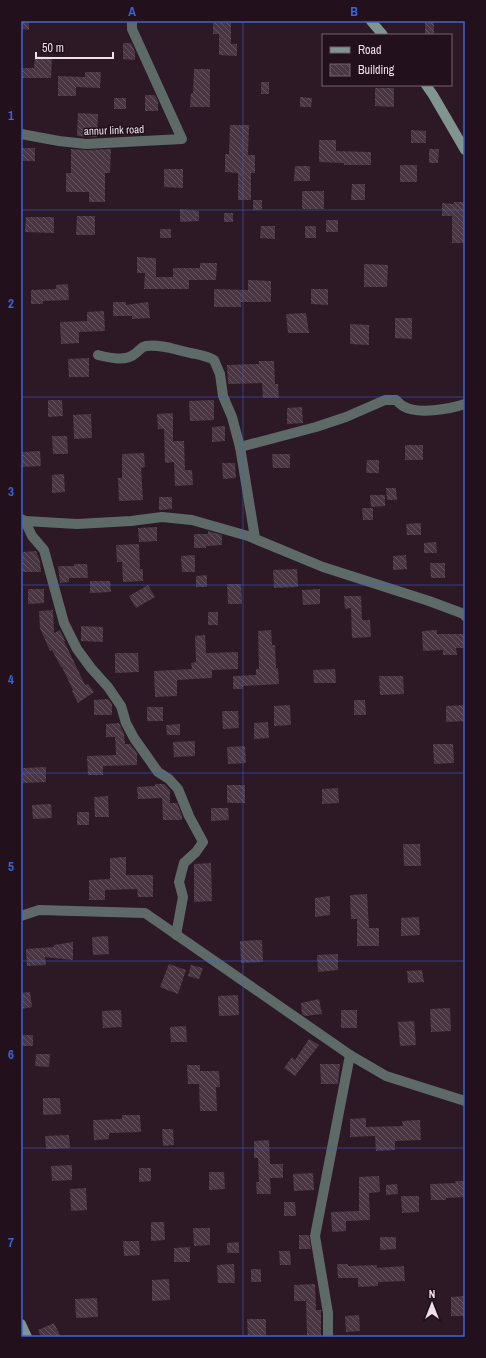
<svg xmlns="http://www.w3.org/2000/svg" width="486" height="1358" font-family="'Archivo Narrow',sans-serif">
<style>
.building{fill:url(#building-back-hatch)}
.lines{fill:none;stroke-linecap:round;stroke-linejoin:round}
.minor{stroke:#5d6a68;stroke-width:10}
.secondary{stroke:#809490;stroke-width:10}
.grid{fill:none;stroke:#3c64da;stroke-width:1;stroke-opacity:0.55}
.labels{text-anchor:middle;stroke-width:3;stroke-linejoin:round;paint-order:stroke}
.street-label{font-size:11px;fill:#ede0e7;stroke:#22101c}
.neatline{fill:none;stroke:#3c64da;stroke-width:1.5}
.grid-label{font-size:13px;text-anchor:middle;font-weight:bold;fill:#3c64da}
</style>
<defs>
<pattern id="building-back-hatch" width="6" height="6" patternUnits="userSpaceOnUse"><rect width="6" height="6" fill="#4a3642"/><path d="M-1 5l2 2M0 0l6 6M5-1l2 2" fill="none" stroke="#64535d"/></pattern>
</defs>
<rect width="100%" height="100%" fill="#2c1925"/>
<g class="building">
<polygon points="21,21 29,21 29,30 21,29"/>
<rect x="425" y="21" width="9" height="14"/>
<polygon points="213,23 231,23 231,44 237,44 237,56 219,55 219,34 213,34"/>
<polygon points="123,43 131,43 135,52 135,60 123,59"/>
<polygon points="35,56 52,57 51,78 21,78 21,68 34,68"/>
<polygon points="194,69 210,69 210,107 190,107 191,93 193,93"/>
<polygon points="85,72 101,72 100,88 76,87 76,96 58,96 58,76 85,77"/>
<rect x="261" y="82" width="8" height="12"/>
<polygon points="375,88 394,88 394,107 375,106"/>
<polygon points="145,95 155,95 158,102 158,111 145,111"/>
<polygon points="300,97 312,98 311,107 300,107"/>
<rect x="114" y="98" width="12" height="11"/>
<polygon points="78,113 98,114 97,137 77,136"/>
<polygon points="230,125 249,125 248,155 255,155 255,173 251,173 251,200 238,200 238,173 225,172 225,154 229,154"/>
<polygon points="411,130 426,131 426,143 411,143"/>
<polygon points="319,140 336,140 336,151 371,152 371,165 344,165 344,163 319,162"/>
<rect x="21" y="148" width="14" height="13"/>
<polygon points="71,149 86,150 111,149 110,173 105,173 105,202 89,202 89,192 66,192 66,173 71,173"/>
<polygon points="429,149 439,149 438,163 429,163"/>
<rect x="400" y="165" width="17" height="17"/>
<polygon points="295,166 310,166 310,181 294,181"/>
<polygon points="164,169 183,169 183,188 164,187"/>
<polygon points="352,184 365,184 365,200 351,200"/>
<rect x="302" y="191" width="22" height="18"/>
<rect x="253" y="200" width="9" height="10"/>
<polygon points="454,202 465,202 465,243 452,243 452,216 442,216 442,203 454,204"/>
<polygon points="180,209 199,211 199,221 180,222"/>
<rect x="224" y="213" width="9" height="9"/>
<polygon points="77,216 95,216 95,235 76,235"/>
<polygon points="26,217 54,217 54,233 25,232"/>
<rect x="326" y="220" width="12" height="12"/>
<polygon points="261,226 275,226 275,239 260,238"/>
<rect x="305" y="226" width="11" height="12"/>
<rect x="160" y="229" width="11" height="9"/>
<polygon points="137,257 156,258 156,277 173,277 173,268 200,268 200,263 217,263 216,280 189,280 189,289 144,289 145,273 137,273"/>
<polygon points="364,264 388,265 387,287 364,287"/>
<polygon points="248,280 271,281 271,302 241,302 241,307 214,307 214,289 248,290"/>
<polygon points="68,284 69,300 43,301 43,304 31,304 31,290 56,289 56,285"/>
<polygon points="311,289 328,289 328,305 311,304"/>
<polygon points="113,302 126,302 126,305 148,302 150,318 132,319 132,316 113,316"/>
<polygon points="104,311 105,331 79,332 79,343 61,344 60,322 87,321 87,312"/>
<polygon points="306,313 309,333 288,333 286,314"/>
<polygon points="395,318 412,318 412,339 395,338"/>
<polygon points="350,324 369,325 369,345 350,344"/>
<polygon points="89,358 89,377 69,377 68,359"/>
<polygon points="259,361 274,361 275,384 278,384 279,398 263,398 262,383 228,384 227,365 259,364"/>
<polygon points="48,400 62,400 63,416 48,417"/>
<polygon points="214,400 214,420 190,421 189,401"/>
<polygon points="302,407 303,423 287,424 287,408"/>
<polygon points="173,413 173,441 184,441 185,470 192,470 193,485 175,486 174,462 165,463 164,429 158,429 157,414"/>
<polygon points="91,414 92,438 74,439 73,415"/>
<polygon points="225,426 225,441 212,442 212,427"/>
<polygon points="52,436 67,436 68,454 53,454"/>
<rect x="405" y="445" width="18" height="15"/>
<polygon points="40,451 41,466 21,467 21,452"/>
<polygon points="144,453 145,467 141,468 143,500 119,501 118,478 122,478 122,454"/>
<polygon points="272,454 290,454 290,468 273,468"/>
<polygon points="367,460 379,460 379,473 366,473"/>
<polygon points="222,463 235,463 236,478 223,479"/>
<polygon points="64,474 65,492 52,493 52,475"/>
<polygon points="386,488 396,488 397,500 387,500"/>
<polygon points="370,495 385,495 385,506 371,507"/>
<polygon points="159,497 172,497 172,509 159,510"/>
<polygon points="362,508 373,508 373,520 363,520"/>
<polygon points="421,523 421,535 407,535 406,524"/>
<polygon points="157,527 157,541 139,542 138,528"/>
<polygon points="208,531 222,535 222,545 206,546 206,548 194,548 194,534 208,534"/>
<polygon points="436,542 437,553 424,553 424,543"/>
<polygon points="139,544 140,569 143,569 143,581 123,582 122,562 117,562 116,545"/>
<polygon points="36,551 40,562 41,572 23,572 22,552"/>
<polygon points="195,555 195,572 182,572 181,556"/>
<polygon points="406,555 407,569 393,570 393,556"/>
<polygon points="430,563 445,563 445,578 431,578"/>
<polygon points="74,564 87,564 88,578 69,578 69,582 60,583 58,566 74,566"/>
<polygon points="297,569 298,587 274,588 273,570"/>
<polygon points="207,575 207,587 196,587 196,576"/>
<polygon points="90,581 110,581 111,592 90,593"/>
<polygon points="227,584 241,584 242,604 228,604"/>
<polygon points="148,585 155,597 136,608 129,596"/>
<polygon points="28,589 44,589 44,603 28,604"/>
<polygon points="320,589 320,604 303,605 302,590"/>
<polygon points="344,596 361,596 362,620 370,620 371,637 352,638 351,608 345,609"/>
<polygon points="53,610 54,633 60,630 65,641 64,641 85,685 88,684 94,692 78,703 72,691 73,690 62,667 61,667 52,650 50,651 40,628 39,611"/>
<rect x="208" y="612" width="10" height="13"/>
<polygon points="81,626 103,627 103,642 81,641"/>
<polygon points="271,630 272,645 275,645 276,668 278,668 279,684 243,686 243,689 233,689 233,676 256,675 256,669 259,669 258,631"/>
<polygon points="437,630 437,634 465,634 465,648 456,648 457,655 443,655 443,650 423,651 422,631"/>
<polygon points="205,635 206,653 238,652 238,669 212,670 212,678 177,680 177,696 155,697 154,671 192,669 191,663 196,662 195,636"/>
<polygon points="115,653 138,653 139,672 115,673"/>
<polygon points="335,669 336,683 314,683 313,670"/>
<polygon points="379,676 403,676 404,694 380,695"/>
<polygon points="108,699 112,704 112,715 94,715 94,700"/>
<polygon points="354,700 365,700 366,715 354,715"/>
<polygon points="290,705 291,725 274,726 274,706"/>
<polygon points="465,705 465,721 446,722 446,706"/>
<rect x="147" y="707" width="16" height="14"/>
<polygon points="222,711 238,711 239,728 223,729"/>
<polygon points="268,722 269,738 254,739 254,723"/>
<polygon points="119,723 124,734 125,744 130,744 137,753 137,765 103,766 103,775 88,775 87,756 116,755 115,737 106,737 106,724"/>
<polygon points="180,724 180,735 167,735 166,725"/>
<polygon points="195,741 195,756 174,757 173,742"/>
<polygon points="433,744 453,744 454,763 434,764"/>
<polygon points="245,746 246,763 228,764 227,747"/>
<polygon points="46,767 46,782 23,783 23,768"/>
<polygon points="155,784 164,784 170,790 170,803 177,803 182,816 182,820 163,820 162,798 138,799 137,787 155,786"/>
<rect x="227" y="785" width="18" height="18"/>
<polygon points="338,788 339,803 322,804 322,789"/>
<polygon points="108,796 109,817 95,817 94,797"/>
<polygon points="51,804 52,818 33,819 32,805"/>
<polygon points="211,808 228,808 229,820 211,821"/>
<rect x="77" y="812" width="12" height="13"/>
<polygon points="403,844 420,844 421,866 404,866"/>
<polygon points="126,857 126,875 153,875 153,897 138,897 137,889 105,890 105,900 89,900 89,880 110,879 110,858"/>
<polygon points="211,863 212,901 194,902 194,864"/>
<polygon points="367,894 369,928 379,928 379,946 357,946 357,919 351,919 350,895"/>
<polygon points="330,896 330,915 315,917 315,898"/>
<polygon points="419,917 420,935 401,936 401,918"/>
<polygon points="108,936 109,954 93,955 92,937"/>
<polygon points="262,940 263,962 241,963 240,941"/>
<polygon points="73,942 73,960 45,957 46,965 27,966 26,949 54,947 54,945"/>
<polygon points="338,954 338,970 318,972 317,955"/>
<polygon points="169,964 186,970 178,994 160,987"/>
<polygon points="191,965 203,968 199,979 188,976"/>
<polygon points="422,970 424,982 408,983 407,971"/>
<polygon points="30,992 32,1007 21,1009 21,993"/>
<polygon points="238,995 239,1015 219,1016 218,996"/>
<polygon points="319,999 322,1014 305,1016 302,1014 301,1003"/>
<polygon points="450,1008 451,1031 431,1032 430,1009"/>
<polygon points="121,1010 122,1027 103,1028 102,1011"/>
<rect x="341" y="1010" width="16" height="18"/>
<polygon points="414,1021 416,1045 400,1046 398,1022"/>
<polygon points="186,1026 187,1042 171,1042 170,1027"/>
<rect x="21" y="1035" width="12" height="11"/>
<polygon points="309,1039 319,1045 295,1076 284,1068 292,1057 295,1060"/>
<polygon points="36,1054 50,1054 49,1067 35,1066"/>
<polygon points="320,1064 340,1064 338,1084 321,1084"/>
<polygon points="187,1065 200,1065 200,1071 219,1071 220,1087 216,1087 217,1111 200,1111 199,1084 188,1084"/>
<polygon points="43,1098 60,1098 61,1114 43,1115"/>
<polygon points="122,1115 140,1115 141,1132 109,1133 109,1139 94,1140 93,1120 122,1119"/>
<polygon points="366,1118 366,1127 403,1126 402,1121 420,1120 421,1140 395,1141 395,1150 376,1151 375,1136 350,1137 350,1119"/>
<polygon points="162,1129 173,1129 174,1145 163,1146"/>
<polygon points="69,1135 70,1148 46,1149 45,1136"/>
<polygon points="269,1140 270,1164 283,1164 283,1178 270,1178 271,1194 257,1194 256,1182 259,1182 258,1158 254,1158 254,1141"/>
<polygon points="72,1165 72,1180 52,1181 51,1166"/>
<polygon points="139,1168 151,1168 151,1181 139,1182"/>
<polygon points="209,1172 224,1172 225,1189 209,1190"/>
<polygon points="313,1173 314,1190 294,1191 293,1174"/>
<polygon points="379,1176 380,1192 369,1193 370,1220 346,1221 346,1231 332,1232 331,1212 359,1211 359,1177"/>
<polygon points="455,1181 465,1181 465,1197 446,1198 446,1200 431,1200 430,1184 456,1183"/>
<polygon points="397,1184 398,1194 386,1195 386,1185"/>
<polygon points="86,1188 87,1210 71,1211 70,1189"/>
<polygon points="401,1196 419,1196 419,1212 402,1213"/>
<polygon points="284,1202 295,1202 296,1216 284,1216"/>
<polygon points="151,1222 164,1222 165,1240 151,1241"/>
<polygon points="193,1228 210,1228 210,1245 194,1246"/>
<polygon points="299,1235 309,1235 311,1249 299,1249"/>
<polygon points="380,1237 396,1237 396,1249 380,1250"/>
<polygon points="123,1241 139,1241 140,1255 124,1256"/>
<polygon points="239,1242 239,1253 227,1253 227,1243"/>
<polygon points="190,1247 190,1262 174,1262 174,1248"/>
<polygon points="279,1251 290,1251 291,1265 280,1265"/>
<polygon points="234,1264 235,1283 218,1283 217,1265"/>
<polygon points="337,1264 348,1264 348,1266 377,1265 377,1268 404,1266 405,1281 378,1282 378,1286 358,1287 358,1278 338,1278"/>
<rect x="251" y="1269" width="10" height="13"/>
<polygon points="169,1279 170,1300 152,1301 152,1280"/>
<polygon points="315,1284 316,1310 321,1310 321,1337 307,1337 306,1301 294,1301 294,1285"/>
<polygon points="465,1296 465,1316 451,1316 451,1297"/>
<polygon points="97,1298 98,1317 76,1318 75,1299"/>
<polygon points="359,1315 360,1331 346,1332 345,1316"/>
<polygon points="247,1319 266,1319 266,1337 248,1337"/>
<polygon points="54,1323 61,1337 41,1337 38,1330"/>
</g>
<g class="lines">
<g class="minor">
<polyline points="21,134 59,141 86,144 182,139 132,29 132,21"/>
<path d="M98 355C110 358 126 362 136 353 140 350 141 347 146 346 162 344 176 350 191 353 200 355 207 356 214 360L220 374 223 396 232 417 240 447 255 538"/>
<path d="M240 447 316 427 346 417 385 400H396C398 402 401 405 403 406 417 415 450 409 465 404"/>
<polyline points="21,519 25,521 77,524 131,521 162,517 192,520 248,536 323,567 429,601 464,614 465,616"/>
<polyline points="25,521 32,536 44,550 64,623 77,649 91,668 108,687 121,706 126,723 134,738 158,772 169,779 178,789 189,816 203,842 196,852 184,863 179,882 183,897 176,935"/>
<polyline points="21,916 39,910 145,913 350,1055 386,1076 465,1101"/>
<polyline points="328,1337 328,1313 315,1236 350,1055"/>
</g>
<g class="secondary">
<polyline points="371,21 383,35"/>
<polyline points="426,85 433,95 465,150"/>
<polyline points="21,1324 27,1337"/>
</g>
</g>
<path class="grid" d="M243 21V1337M21 210H465M21 397H465M21 585H465M21 773H465M21 961H465M21 1148H465"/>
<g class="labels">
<g class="street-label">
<text transform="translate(114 130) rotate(-2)" y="4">annur link road</text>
</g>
</g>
<rect width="486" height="1358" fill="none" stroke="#22101c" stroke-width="44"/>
<rect x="322" y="34" width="130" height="52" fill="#22101c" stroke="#73636d"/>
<rect x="330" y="47" width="20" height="6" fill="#809490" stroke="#73636d"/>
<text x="358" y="54" font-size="12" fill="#ede0e7">Road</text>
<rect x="330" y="64" width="20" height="12" fill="url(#building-back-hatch)" stroke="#73636d"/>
<text x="358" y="74" font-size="12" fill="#ede0e7">Building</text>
<g transform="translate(432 1304)" stroke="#22101c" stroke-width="3" paint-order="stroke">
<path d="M0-3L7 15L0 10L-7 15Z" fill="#ede0e7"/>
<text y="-6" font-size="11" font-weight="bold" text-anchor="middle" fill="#ede0e7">N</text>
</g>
<path d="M36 52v6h77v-6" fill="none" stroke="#ede0e7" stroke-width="2"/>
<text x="42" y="52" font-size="12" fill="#ede0e7" stroke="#22101c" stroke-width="3" paint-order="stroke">50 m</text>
<rect x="22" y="22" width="442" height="1314" class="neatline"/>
<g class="grid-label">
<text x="132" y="16">A</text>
<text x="354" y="16">B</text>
<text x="11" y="120">1</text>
<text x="11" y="308">2</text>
<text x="11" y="496">3</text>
<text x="11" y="684">4</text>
<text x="11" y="871">5</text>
<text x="11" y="1059">6</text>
<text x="11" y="1247">7</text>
</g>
</svg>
